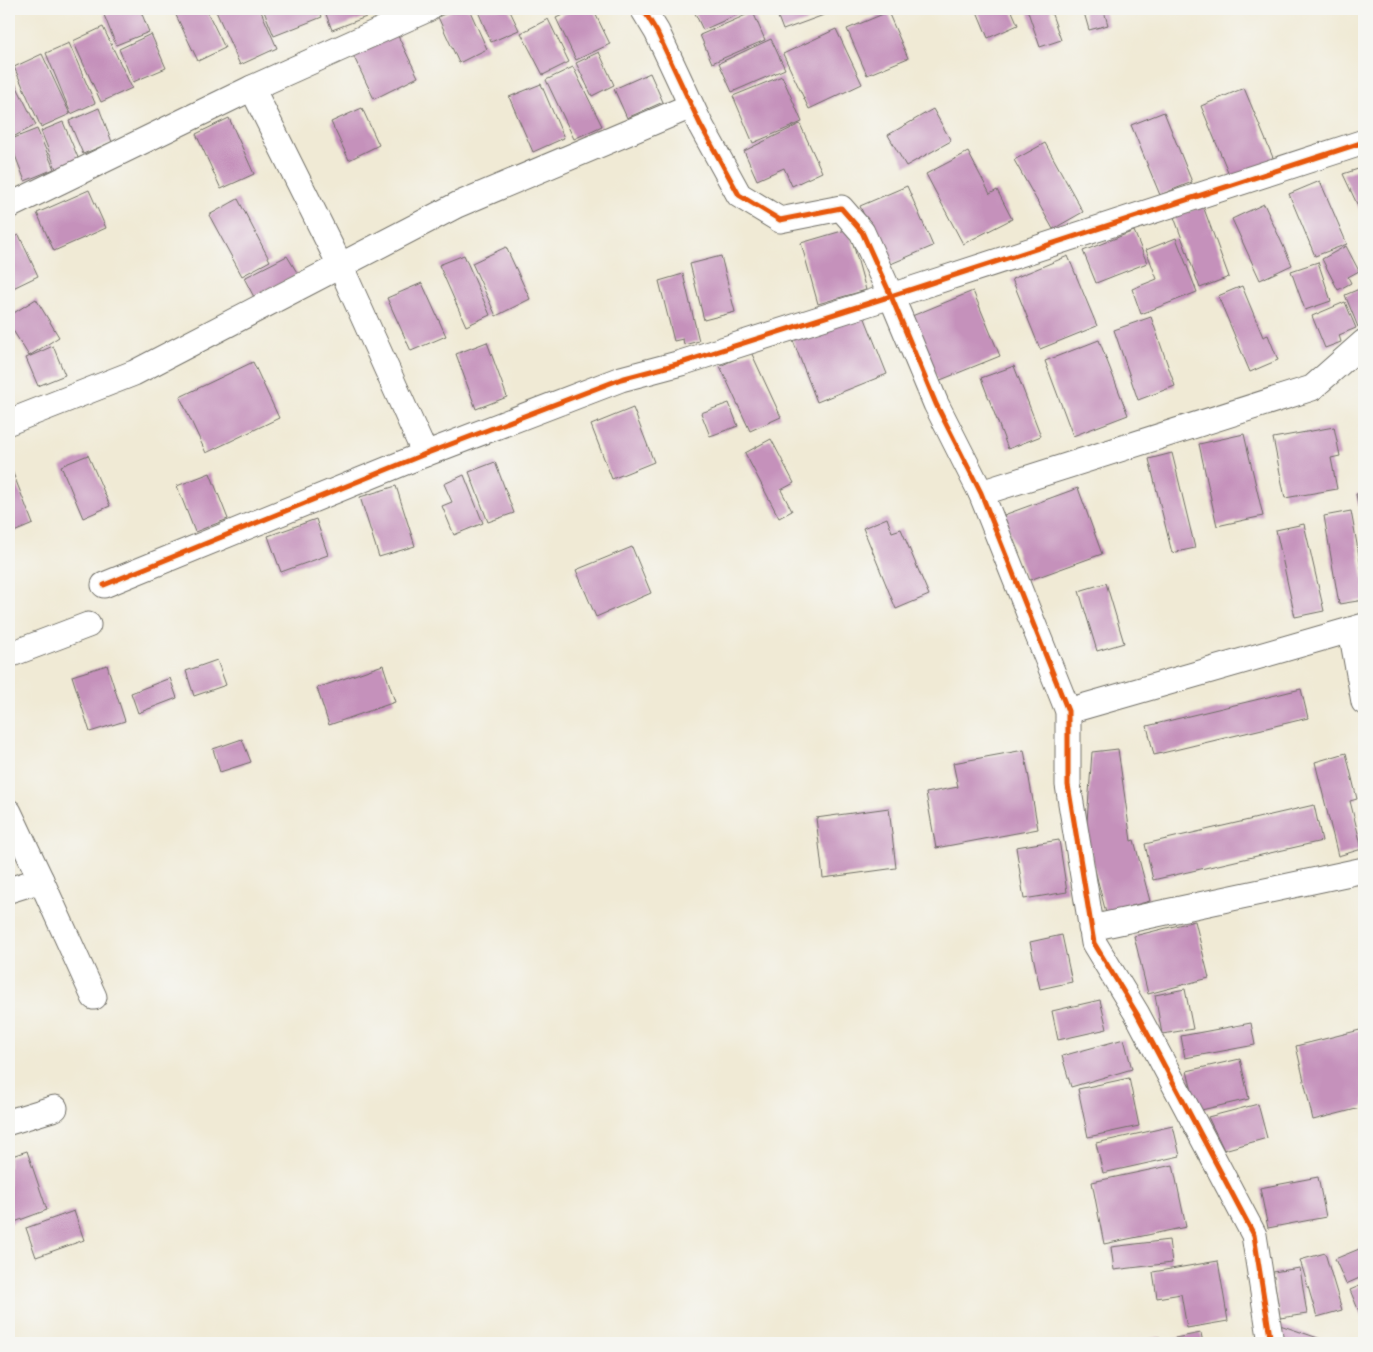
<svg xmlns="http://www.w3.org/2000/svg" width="1373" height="1352" font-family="'Architects Daughter',sans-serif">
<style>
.building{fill:#c591bb}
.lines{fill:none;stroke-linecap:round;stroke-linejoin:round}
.street-casing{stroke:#706e66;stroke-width:27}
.street{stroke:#fff;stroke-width:25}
.cycleway-casing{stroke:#f6f6f2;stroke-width:8}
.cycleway{stroke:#e8590c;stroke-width:5}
</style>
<rect width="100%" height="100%" fill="#f6f6f2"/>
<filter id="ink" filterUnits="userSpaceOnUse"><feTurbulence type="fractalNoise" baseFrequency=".02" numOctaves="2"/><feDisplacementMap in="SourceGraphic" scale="10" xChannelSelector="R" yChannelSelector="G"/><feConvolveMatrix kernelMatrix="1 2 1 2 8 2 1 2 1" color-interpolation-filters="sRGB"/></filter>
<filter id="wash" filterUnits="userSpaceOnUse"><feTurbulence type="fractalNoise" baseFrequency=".0096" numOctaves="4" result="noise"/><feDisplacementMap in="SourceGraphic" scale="20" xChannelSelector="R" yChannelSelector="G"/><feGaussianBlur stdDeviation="1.12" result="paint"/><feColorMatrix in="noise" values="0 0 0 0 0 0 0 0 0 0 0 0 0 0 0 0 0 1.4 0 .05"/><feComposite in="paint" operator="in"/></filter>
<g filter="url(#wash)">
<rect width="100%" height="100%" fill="#f0ead5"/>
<g id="blocks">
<g class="building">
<polygon points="120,9 140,9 149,32 116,45 104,15"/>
<polygon points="173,9 206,9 225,48 198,61"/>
<polygon points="215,9 260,9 277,48 240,65"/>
<polygon points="263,9 319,9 322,17 274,36"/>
<polygon points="324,9 372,9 374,14 332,30"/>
<polygon points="455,9 469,9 487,49 459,63 438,17"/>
<polygon points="477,9 509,9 519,30 491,42"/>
<polygon points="575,9 593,9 610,44 576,60 556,18"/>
<polygon points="693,9 750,9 703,30"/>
<polygon points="775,9 831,9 832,12 783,30"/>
<polygon points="976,9 1011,9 1018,25 988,38"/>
<polygon points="1027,9 1050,9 1061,40 1040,47"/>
<polygon points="1083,9 1100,9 1101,12 1104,11 1108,25 1089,30"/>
<polygon points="753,12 765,40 712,63 700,35"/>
<polygon points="888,12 908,58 867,75 847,29"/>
<polygon points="548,19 569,62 543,75 521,33"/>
<polygon points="103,27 132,88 101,102 73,41"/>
<polygon points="836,29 862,84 809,109 783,54"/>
<polygon points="151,34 166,68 133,82 119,49"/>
<polygon points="397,34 418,77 374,99 353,55"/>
<polygon points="771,39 785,69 732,92 719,63"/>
<polygon points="69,43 95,103 71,114 46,53"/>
<polygon points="599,52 614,85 592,96 576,63"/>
<polygon points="42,54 70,114 41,127 14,67"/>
<polygon points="573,67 602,126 574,139 546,80"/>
<polygon points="9,71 36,125 9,139"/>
<polygon points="650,73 663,102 627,118 614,89"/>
<polygon points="782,76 802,122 753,143 733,96"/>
<polygon points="541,84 564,138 533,152 509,97"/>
<polygon points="1244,88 1274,160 1231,179 1201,106"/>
<polygon points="99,108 112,142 83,154 69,121"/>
<polygon points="362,108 379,145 349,160 331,122"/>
<polygon points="933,109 951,141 906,166 888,135"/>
<polygon points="1164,112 1192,182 1160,195 1131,125"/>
<polygon points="229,118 254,174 221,189 196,134"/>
<polygon points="63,122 79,160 56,169 41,131"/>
<polygon points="800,124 822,172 792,186 784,168 757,180 744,151"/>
<polygon points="37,129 54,169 25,181 9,140"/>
<polygon points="1045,143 1083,212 1053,229 1014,160"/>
<polygon points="968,152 990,194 997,190 1012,219 963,244 926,174"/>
<polygon points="1364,167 1364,219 1343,174"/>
<polygon points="1320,181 1347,244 1315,256 1289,194"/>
<polygon points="907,186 933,246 886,266 860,206"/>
<polygon points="89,190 106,228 54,251 37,213"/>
<polygon points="238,199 270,261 242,276 209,215"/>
<polygon points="1264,204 1292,265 1260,280 1232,219"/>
<polygon points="1203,206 1229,277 1200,288 1174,217"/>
<polygon points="849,229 866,290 818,304 801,243"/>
<polygon points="1134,231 1147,263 1096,283 1083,251"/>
<polygon points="19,235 38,276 9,290 9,240"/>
<polygon points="1176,238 1197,292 1141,314 1132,289 1157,279 1146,250"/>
<polygon points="1346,246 1359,271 1348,277 1351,283 1338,290 1322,259"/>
<polygon points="506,247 530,299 496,316 472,263"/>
<polygon points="464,255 490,315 466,326 439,265"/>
<polygon points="287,256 298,274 254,297 244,278"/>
<polygon points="721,256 735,312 704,320 690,264"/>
<polygon points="1068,256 1097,326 1040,349 1012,279"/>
<polygon points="1318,262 1331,301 1305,310 1291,271"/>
<polygon points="683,274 699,341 684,345 683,339 674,341 659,281"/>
<polygon points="422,283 446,336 411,351 387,298"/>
<polygon points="1242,286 1263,337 1268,335 1278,360 1250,372 1218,296"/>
<polygon points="1364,287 1364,322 1358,327 1345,295"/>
<polygon points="973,291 1000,356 938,381 912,316"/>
<polygon points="36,299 59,337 29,356 9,324 9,316"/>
<polygon points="1345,302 1356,328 1339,335 1341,342 1325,348 1312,316"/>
<polygon points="862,311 887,374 817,402 792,338"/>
<polygon points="1151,317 1175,386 1138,400 1114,330"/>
<polygon points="1099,340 1128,415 1073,436 1045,361"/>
<polygon points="487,342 507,397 476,409 456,354"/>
<polygon points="53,346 65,375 38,386 26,358"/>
<polygon points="751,352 781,417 750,431 720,366"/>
<polygon points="253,362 279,418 206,453 180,397"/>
<polygon points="1014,366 1041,436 1008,449 981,378"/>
<polygon points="729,403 738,426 710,436 701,413"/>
<polygon points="633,408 654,462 612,479 591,425"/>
<polygon points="1334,427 1340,456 1331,458 1337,489 1285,498 1273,438"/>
<polygon points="1244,434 1263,516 1217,526 1199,444"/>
<polygon points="771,439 794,483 781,490 792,511 779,518 745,453"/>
<polygon points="1172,453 1195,548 1172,553 1149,459"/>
<polygon points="88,455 110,506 83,518 61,466"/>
<polygon points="495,462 514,513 488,522 469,472"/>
<polygon points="9,463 33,524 9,534"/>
<polygon points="210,473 228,519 195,532 177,486"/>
<polygon points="464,475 483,523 454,535 442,506 452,502 444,484"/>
<polygon points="396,486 415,546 379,557 360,497"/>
<polygon points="1078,488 1102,554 1027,581 1004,515"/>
<polygon points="1364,493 1364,530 1363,530 1356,494"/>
<polygon points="1351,511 1364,583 1364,600 1339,604 1324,516"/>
<polygon points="887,518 892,532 901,529 929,595 896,609 863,528"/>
<polygon points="316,519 328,555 281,572 268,536"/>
<polygon points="1304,524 1324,611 1295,617 1276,530"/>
<polygon points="632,547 651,593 596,617 576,570"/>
<polygon points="1106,583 1124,643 1097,651 1079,591"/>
<polygon points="217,660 226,685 194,696 186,671"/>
<polygon points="107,665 125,721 90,732 72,676"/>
<polygon points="383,665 395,702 329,725 317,688"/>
<polygon points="170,678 177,698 138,713 131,693"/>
<polygon points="1301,689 1308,718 1154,755 1147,726"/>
<polygon points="242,739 251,762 220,772 213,749"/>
<polygon points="1118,749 1131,841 1134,840 1150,901 1106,913 1086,835 1092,752"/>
<polygon points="1024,750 1038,829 936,848 926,793 958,787 953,763"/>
<polygon points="1346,753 1357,799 1350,801 1362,849 1338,856 1315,762"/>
<polygon points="1314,805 1322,841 1153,880 1145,844"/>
<polygon points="889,808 896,868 823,878 816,818"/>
<polygon points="1059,840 1067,892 1024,899 1016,847"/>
<polygon points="1195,921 1209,978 1148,994 1134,936"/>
<polygon points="1062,935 1072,982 1040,989 1030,942"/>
<polygon points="1185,989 1193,1029 1162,1034 1155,995"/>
<polygon points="1100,1000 1107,1029 1058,1040 1052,1011"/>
<polygon points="1251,1023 1255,1045 1185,1058 1181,1036"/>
<polygon points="1364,1029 1364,1107 1313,1120 1296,1046"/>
<polygon points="1124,1039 1132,1069 1071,1087 1062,1056"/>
<polygon points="1240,1059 1249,1099 1197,1111 1187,1071"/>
<polygon points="1129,1078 1139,1126 1088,1137 1078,1089"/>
<polygon points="1258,1104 1267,1138 1224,1150 1208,1117"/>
<polygon points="1173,1126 1180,1156 1103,1173 1096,1143"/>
<polygon points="27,1151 47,1210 9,1224 9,1157"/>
<polygon points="1173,1165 1186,1227 1104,1244 1092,1182"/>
<polygon points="1318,1177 1326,1217 1268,1228 1260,1188"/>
<polygon points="74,1211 84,1240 36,1257 26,1228"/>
<polygon points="1169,1240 1172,1263 1114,1270 1111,1247"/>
<polygon points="1364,1247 1364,1276 1346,1284 1335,1259"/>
<polygon points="1325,1253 1342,1310 1317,1317 1300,1260"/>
<polygon points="1218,1261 1228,1321 1187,1328 1181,1294 1157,1298 1153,1272"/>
<polygon points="1300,1268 1307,1314 1280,1318 1273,1272"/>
<polygon points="1364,1284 1364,1320 1363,1321 1350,1290"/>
<polygon points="1277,1324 1321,1339 1320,1343 1279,1343"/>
<polygon points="1201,1333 1203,1343 1176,1343 1175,1338"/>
<polygon points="1160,1337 1161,1343 1133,1343 1133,1341"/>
</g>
</g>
</g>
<g filter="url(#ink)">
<use href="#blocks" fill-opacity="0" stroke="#706e66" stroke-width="1"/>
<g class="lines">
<defs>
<g id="street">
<polyline points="643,9 657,32 700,124 739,195 780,220 841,208 862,232 891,296 936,404 981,493 1068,711 1068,785 1094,943 1137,1014 1254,1235 1271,1343"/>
<polyline points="252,88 340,265 425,454"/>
<polyline points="9,206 252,88 428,9"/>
<polyline points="9,422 134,373 457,205 691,106"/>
<polyline points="981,493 1312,388 1364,342"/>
<polyline points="104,585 425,454 621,379 681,363 891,296 1364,142"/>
<polyline points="1351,630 1364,702"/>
<polyline points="9,655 88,625"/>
<polyline points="1068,711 1364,626"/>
<polyline points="9,812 41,880 94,997"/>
<polyline points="9,890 41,880"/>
<polyline points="1091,928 1364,870"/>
<polyline points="9,1122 55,1108"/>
</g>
</defs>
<use href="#street" class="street-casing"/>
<use href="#street" class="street"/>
<defs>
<g id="cycleway">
<polyline points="643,9 657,32 700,124 739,195 780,220 841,208 862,232 891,296 936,404 981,493 1068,711 1068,785 1094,943 1137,1014 1254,1235 1271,1343"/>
<polyline points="104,585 425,454 621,379 681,363 891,296 1364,142"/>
</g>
</defs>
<use href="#cycleway" class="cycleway-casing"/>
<use href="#cycleway" class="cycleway"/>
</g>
</g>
<rect width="1373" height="1352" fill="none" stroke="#f6f6f2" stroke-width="30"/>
</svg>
